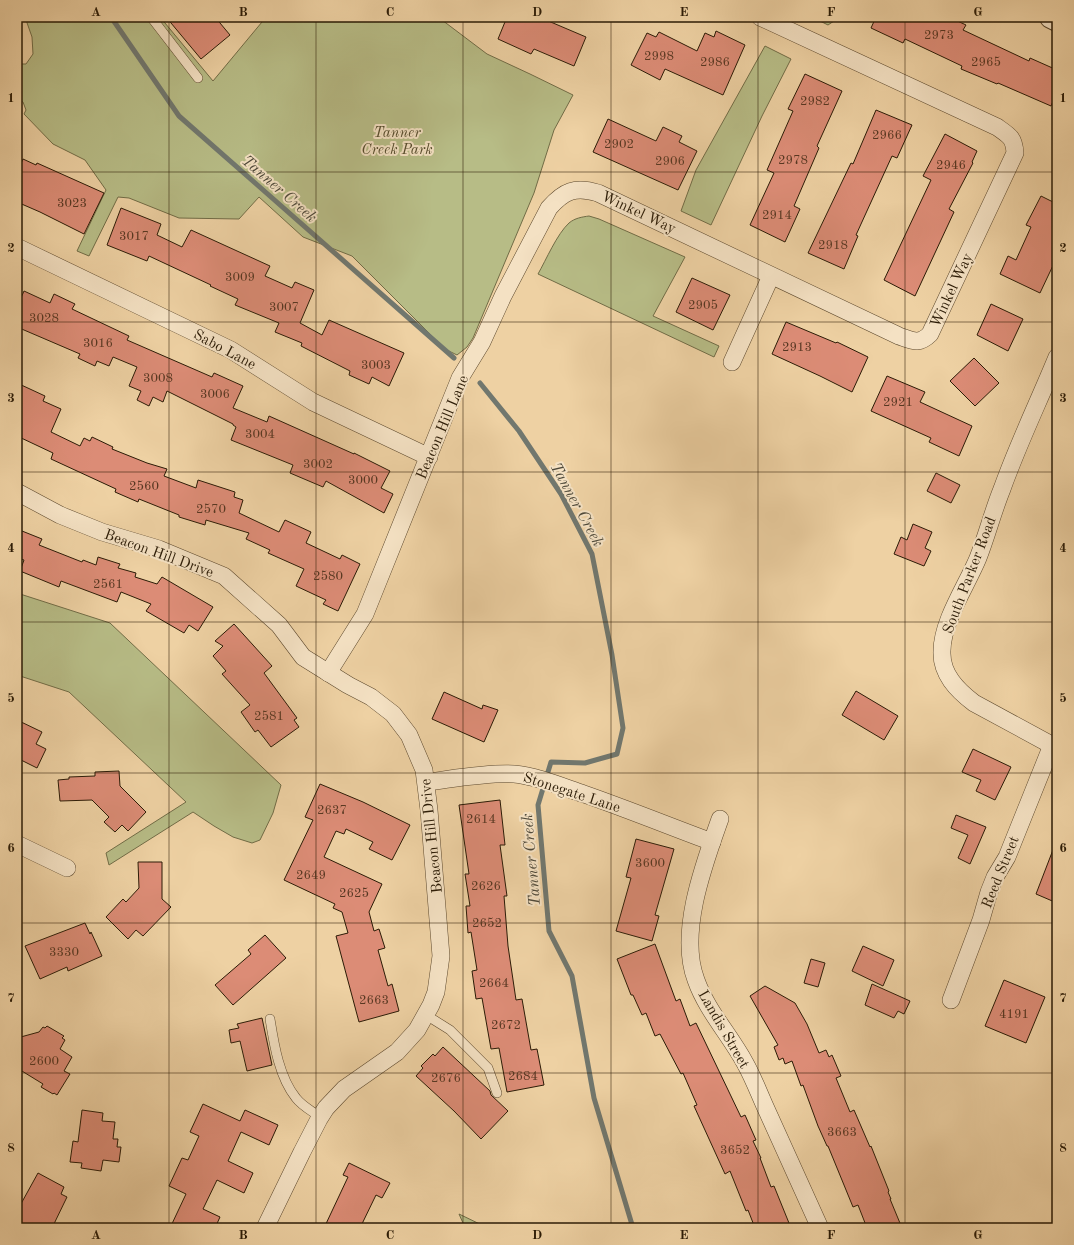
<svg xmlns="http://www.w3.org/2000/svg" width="1074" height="1245" font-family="'Old Standard TT',serif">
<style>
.green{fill:#b7bc86;stroke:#716c46}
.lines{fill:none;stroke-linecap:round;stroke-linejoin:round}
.stream{stroke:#71776e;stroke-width:5}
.building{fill:#dc8c76;stroke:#2b1b06}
.service-casing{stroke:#5c482d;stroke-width:10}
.minor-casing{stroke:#5c482d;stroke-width:18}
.tertiary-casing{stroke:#5c482d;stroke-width:24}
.service{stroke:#f4e1c3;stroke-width:9}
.minor{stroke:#f4e1c3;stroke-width:17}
.tertiary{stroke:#f4e1c3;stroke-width:22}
.grid{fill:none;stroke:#2b1b06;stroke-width:1;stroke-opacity:0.55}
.labels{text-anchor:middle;stroke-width:4;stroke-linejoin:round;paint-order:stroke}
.number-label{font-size:13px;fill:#573722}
.park-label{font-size:15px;font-style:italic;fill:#554b2c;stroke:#f4e1c3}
.street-label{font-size:15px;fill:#2b1b06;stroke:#f4e1c3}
.water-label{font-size:16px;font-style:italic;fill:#4e493a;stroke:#f4e1c3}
.neatline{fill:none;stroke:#2b1b06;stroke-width:1.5}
.grid-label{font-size:13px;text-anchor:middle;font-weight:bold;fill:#2b1b06}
</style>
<rect width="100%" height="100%" fill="#eed1a3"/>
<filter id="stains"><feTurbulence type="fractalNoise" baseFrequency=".005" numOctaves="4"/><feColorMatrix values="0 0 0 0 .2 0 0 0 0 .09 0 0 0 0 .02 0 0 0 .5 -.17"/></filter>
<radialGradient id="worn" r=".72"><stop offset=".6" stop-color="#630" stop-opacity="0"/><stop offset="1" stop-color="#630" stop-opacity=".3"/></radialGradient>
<g class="green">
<polygon points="25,17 160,17 213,81 262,22 263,17 438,17 487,54 530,74 573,95 554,130 534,193 473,338 467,347 457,355 445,349 352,256 303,237 259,197 239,219 179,218 129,198 118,197 89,256 77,251 106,190 85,160 53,144 24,114 26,110 23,102 17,99 17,64 26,64 33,54 32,37"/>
<polygon points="812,17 840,17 828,25"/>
<polygon points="765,46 791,59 762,116 711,225 681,211 696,170"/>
<path d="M589 216 599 219 685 257 653 316 719 346 714 357 538 274C546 260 557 234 569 223 575 218 582 217 589 216Z"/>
<polygon points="17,593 110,623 281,785 273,813 260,840 252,843 233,837 214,826 193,812 109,865 106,853 186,802 69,692 17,675"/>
<polygon points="459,1214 488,1228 469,1228 463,1223"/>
</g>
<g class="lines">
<g class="stream">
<polyline points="111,17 179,116 454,358"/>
<polyline points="480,383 519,431 561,494 592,554 612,655 623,728 617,754 585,763 551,762 538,805 549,931 572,976 594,1098 633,1228"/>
</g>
</g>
<g class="building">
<polygon points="166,17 215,17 230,35 201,59"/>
<polygon points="507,17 548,17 546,20 586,37 574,66 534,49 531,54 498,39"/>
<polygon points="876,17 949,17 966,25 963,30 1029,61 1030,58 1057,70 1057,92 1051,106 998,83 997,84 961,69 962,66 905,39 903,43 871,28"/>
<polygon points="716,31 745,45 723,95 665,69 660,80 631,65 647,33 656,37 659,32 697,51 705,33 714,37"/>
<polygon points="805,74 842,91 817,146 819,148 794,206 800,209 785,242 750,225 774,173 767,170 793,111 788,109"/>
<polygon points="876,110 912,125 897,158 892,156 856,235 858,236 844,269 808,253 851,163 853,164"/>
<polygon points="608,119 656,141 663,127 682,136 679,142 697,151 678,190 593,152"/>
<polygon points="945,134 977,151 972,162 973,163 949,209 954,212 915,296 884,280 931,180 923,176"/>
<polygon points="23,159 36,165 37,163 104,193 84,234 40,212 17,202 17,172"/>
<polygon points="1041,196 1057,204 1057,257 1040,293 1000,274 1008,256 1016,260 1031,227 1026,225"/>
<polygon points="121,208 161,224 157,235 182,247 191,230 270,266 265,276 292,288 295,282 314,290 300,323 322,335 329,320 404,353 389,386 372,377 369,384 349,375 350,371 301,346 302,343 275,332 279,323 235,305 238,299 210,286 211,285 149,256 147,261 107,245"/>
<polygon points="692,278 730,295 713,330 676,312"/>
<polygon points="24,291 50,303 54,294 75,304 72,309 129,336 127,340 212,377 214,373 243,386 233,408 267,422 269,416 354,454 354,453 390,471 381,488 393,494 384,513 326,481 323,487 290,473 293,465 231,440 236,427 233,425 233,424 167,391 163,402 153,397 149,406 137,400 141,391 129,386 137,367 113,357 109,366 97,361 95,366 78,358 80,354 17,327 17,307"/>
<polygon points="991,304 1023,319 1008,351 977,335"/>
<polygon points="786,322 836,343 837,342 868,357 852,392 820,376 772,354"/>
<polygon points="974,358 999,383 975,406 950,381"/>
<polygon points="887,376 925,392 920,402 972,426 959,456 929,442 931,438 871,411"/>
<polygon points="17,383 45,396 43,401 61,409 51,432 80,446 84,438 90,441 92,437 113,447 112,449 147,463 167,469 164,476 196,488 198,480 235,492 234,497 243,500 239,513 279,532 285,520 311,532 306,543 340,559 342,555 360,564 338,611 323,604 326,600 296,586 304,569 268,553 270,550 246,539 249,533 206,520 205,525 179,517 179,515 139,499 138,502 115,492 116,489 51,459 53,453 17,436"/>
<polygon points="936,473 960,485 951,503 927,491"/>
<polygon points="913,524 932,532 925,548 931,551 924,566 894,554 901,537 907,540"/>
<polygon points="17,529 42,539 39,545 82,562 83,560 96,565 98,557 120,564 118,568 136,573 135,577 157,584 162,577 213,607 198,631 189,625 184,633 146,611 151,604 121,592 117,602 61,581 59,587 20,571 24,560 17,558"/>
<polygon points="234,624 272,666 264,673 297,718 294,720 299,727 271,747 258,730 255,732 241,712 250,705 222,674 226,671 213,656 223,646 215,641"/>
<polygon points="856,691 898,716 884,740 842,715"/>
<polygon points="444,692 482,709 483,705 498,710 484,742 432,719"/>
<polygon points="17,720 42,732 36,744 46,749 37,768 17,758"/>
<polygon points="973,749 1011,767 995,800 976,791 981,780 962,772"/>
<polygon points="119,771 120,786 146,812 128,831 122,825 115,832 104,822 109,817 92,800 60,801 58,780 69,779 69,777 95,776 95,772"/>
<polygon points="320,784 363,802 410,825 392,860 369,849 373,842 346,829 344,834 336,831 324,857 382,884 369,912 374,931 379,929 385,948 378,950 388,986 392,984 399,1011 359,1022 336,936 348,933 342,912 333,908 335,904 284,880 313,820 305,817"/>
<polygon points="500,800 505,845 500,845 507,896 504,896 508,946 516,1000 522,999 531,1050 537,1049 544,1085 507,1092 499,1048 491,1049 482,998 476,999 472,971 477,970 471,932 468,933 466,906 470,906 465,874 469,874 459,805"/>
<polygon points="956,815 986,827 970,864 958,858 968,835 951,828"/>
<polygon points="636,839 674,849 655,915 659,916 652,941 616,931 631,878 626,877"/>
<polygon points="1056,842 1057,842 1057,903 1036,894"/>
<polygon points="138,862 162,862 162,899 171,907 143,936 136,930 128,939 106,917 123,899 126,902 139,888"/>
<polygon points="85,923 90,934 91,932 102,956 68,971 67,967 40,979 25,946"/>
<polygon points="265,935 286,958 233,1005 215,985 251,954 248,950"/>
<polygon points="655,944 676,1001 680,999 690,1026 696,1023 741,1117 745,1115 756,1140 753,1141 761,1158 760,1158 771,1187 774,1186 791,1228 755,1228 748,1210 746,1211 730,1171 725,1174 694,1106 697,1105 683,1073 681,1074 660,1034 655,1036 646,1013 642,1015 633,995 631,995 617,959"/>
<polygon points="863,946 894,960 883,986 852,971"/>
<polygon points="811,959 825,963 818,987 804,983"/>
<polygon points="1004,980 1045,997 1026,1043 985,1026"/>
<polygon points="872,984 910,1001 904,1014 898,1011 894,1018 865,1005"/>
<polygon points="765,986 795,1003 807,1024 819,1053 826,1050 829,1057 832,1055 841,1076 836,1078 850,1112 854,1110 870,1147 871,1146 889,1191 888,1192 891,1199 890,1199 902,1228 867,1228 858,1205 853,1207 828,1146 827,1146 818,1126 803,1085 801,1086 792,1061 785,1064 783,1058 779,1060 774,1047 778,1045 750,996"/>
<polygon points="262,1018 272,1065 247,1071 240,1041 231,1043 229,1030 239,1028 237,1024"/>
<polygon points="47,1026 64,1036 62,1038 65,1040 60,1049 72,1057 64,1071 70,1074 57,1095 54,1093 53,1094 41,1087 43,1084 17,1068 17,1038 39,1032 43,1027 45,1028"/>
<polygon points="443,1047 490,1091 491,1095 508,1111 481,1139 454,1111 416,1076 423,1068 421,1066 433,1054 435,1056"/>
<polygon points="203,1104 240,1121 245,1110 278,1125 269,1145 241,1132 228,1161 253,1173 244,1193 217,1180 203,1209 220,1217 215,1228 170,1228 186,1194 169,1186 182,1158 188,1160 199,1136 190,1132"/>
<polygon points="82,1110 103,1113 102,1121 115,1122 113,1139 118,1139 117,1147 121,1147 119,1162 103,1160 101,1171 81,1168 82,1163 70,1162 73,1141 78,1142"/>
<polygon points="349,1163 390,1183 382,1198 376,1195 360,1228 324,1228 348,1177 343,1175"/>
<polygon points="38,1173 64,1187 61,1194 67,1197 52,1228 17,1228 17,1211"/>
</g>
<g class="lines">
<defs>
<g id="service">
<polyline points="151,17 198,78"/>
<polyline points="426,1015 450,1030 488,1068 497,1093"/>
<path d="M270 1019C274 1044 279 1077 296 1098 302 1106 312 1111 320 1117"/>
</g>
<g id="minor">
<polyline points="17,247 231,350 313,402 429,457"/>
<path d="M1057 357C1039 401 1018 444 1002 489 993 511 987 535 978 558 967 585 942 621 942 651 941 674 957 690 974 703L1057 748"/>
<polyline points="732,362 771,276"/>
<polyline points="17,492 60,515 102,532 159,549 224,576 279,625 303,657 348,685 371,697 393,714 409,735 424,770 429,810 441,956 436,992 431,1005 417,1030 397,1052 344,1089 326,1108 319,1119 302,1152 265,1228"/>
<path d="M328 673 365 614 460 378 482 342 503 296 549 208C564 191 575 186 598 193L899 336C913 341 919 345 930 334L1015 153C1014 138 1010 136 997 127L760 17"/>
<path d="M427 782C452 779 489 772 514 774 537 776 563 787 584 794 627 809 669 826 712 842"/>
<path d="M720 819C704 864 678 933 696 980 707 1011 730 1035 745 1063 754 1079 760 1096 768 1113 785 1151 803 1190 820 1228"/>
<polyline points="17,844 67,868"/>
<polyline points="951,1000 981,920 989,892 995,877 1007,857 1052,745"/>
</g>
<polyline id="tertiary" points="1051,17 1057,20"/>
</defs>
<use href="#service" class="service-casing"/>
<use href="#minor" class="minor-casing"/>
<use href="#tertiary" class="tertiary-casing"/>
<use href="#service" class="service"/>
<use href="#minor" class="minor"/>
<use href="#tertiary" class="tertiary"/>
</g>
<path class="grid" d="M169 17V1228M316 17V1228M463 17V1228M611 17V1228M758 17V1228M905 17V1228M17 172H1057M17 322H1057M17 472H1057M17 622H1057M17 773H1057M17 923H1057M17 1073H1057"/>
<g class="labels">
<g class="number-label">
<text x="939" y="39">2973</text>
<text x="659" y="60">2998</text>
<text x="715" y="66">2986</text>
<text x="986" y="66">2965</text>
<text x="815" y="105">2982</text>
<text x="887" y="139">2966</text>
<text x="619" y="148">2902</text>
<text x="793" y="164">2978</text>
<text x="670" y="165">2906</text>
<text x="951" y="169">2946</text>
<text x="72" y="207">3023</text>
<text x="777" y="219">2914</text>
<text x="134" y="240">3017</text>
<text x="833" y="249">2918</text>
<text x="240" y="281">3009</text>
<text x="703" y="309">2905</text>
<text x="284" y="311">3007</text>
<text x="44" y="322">3028</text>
<text x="98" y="347">3016</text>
<text x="797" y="351">2913</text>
<text x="376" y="369">3003</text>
<text x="158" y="382">3008</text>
<text x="215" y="398">3006</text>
<text x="898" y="406">2921</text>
<text x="260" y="438">3004</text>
<text x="318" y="468">3002</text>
<text x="363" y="484">3000</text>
<text x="144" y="490">2560</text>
<text x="211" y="513">2570</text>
<text x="328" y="580">2580</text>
<text x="108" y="588">2561</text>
<text x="269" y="720">2581</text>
<text x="332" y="814">2637</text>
<text x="481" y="823">2614</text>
<text x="650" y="867">3600</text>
<text x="311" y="879">2649</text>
<text x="486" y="890">2626</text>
<text x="354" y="897">2625</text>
<text x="487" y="927">2652</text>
<text x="64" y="956">3330</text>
<text x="494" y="987">2664</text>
<text x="374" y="1004">2663</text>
<text x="1014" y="1018">4191</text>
<text x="506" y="1029">2672</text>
<text x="44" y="1065">2600</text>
<text x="523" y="1080">2684</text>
<text x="446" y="1082">2676</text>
<text x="842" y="1136">3663</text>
<text x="735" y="1154">3652</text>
</g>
<g class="park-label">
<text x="397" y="137">Tanner<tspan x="397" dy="17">Creek Park</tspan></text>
</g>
<g class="street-label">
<text transform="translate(639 212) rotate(25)" y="5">Winkel Way</text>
<text transform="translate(951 290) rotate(-65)" y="5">Winkel Way</text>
<text transform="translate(225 349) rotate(28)" y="5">Sabo Lane</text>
<text transform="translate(442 427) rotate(-67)" y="5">Beacon Hill Lane</text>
<text transform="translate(159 553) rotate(20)" y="5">Beacon Hill Drive</text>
<text transform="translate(969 575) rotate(-69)" y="5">South Parker Road</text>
<text transform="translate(572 792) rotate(18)" y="5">Stonegate Lane</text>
<text transform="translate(431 836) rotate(-96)" y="5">Beacon Hill Drive</text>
<text transform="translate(1000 872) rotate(-68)" y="5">Reed Street</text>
<text transform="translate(724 1029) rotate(60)" y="5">Landis Street</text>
</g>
<g class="water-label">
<text transform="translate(280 188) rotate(41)" y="6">Tanner Creek</text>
<text transform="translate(578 504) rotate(61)" y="6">Tanner Creek</text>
<text transform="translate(530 860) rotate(-95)" y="6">Tanner Creek</text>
</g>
</g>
<rect width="1074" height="1245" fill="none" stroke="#eed1a3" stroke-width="44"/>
<rect x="22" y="22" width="1030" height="1201" class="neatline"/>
<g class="grid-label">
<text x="96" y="16">A</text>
<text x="243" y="16">B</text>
<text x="390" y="16">C</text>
<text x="537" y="16">D</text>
<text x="684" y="16">E</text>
<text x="831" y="16">F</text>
<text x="978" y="16">G</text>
<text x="11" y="102">1</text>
<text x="1063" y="102">1</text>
<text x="11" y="252">2</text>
<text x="1063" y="252">2</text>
<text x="11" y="402">3</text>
<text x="1063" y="402">3</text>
<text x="11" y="552">4</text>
<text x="1063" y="552">4</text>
<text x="11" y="702">5</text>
<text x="1063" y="702">5</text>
<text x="11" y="852">6</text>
<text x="1063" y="852">6</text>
<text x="11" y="1002">7</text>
<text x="1063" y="1002">7</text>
<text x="11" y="1152">8</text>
<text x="1063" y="1152">8</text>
<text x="96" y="1239">A</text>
<text x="243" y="1239">B</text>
<text x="390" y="1239">C</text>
<text x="537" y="1239">D</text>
<text x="684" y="1239">E</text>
<text x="831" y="1239">F</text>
<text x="978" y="1239">G</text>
</g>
<rect width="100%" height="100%" filter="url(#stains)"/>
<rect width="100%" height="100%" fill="url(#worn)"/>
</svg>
